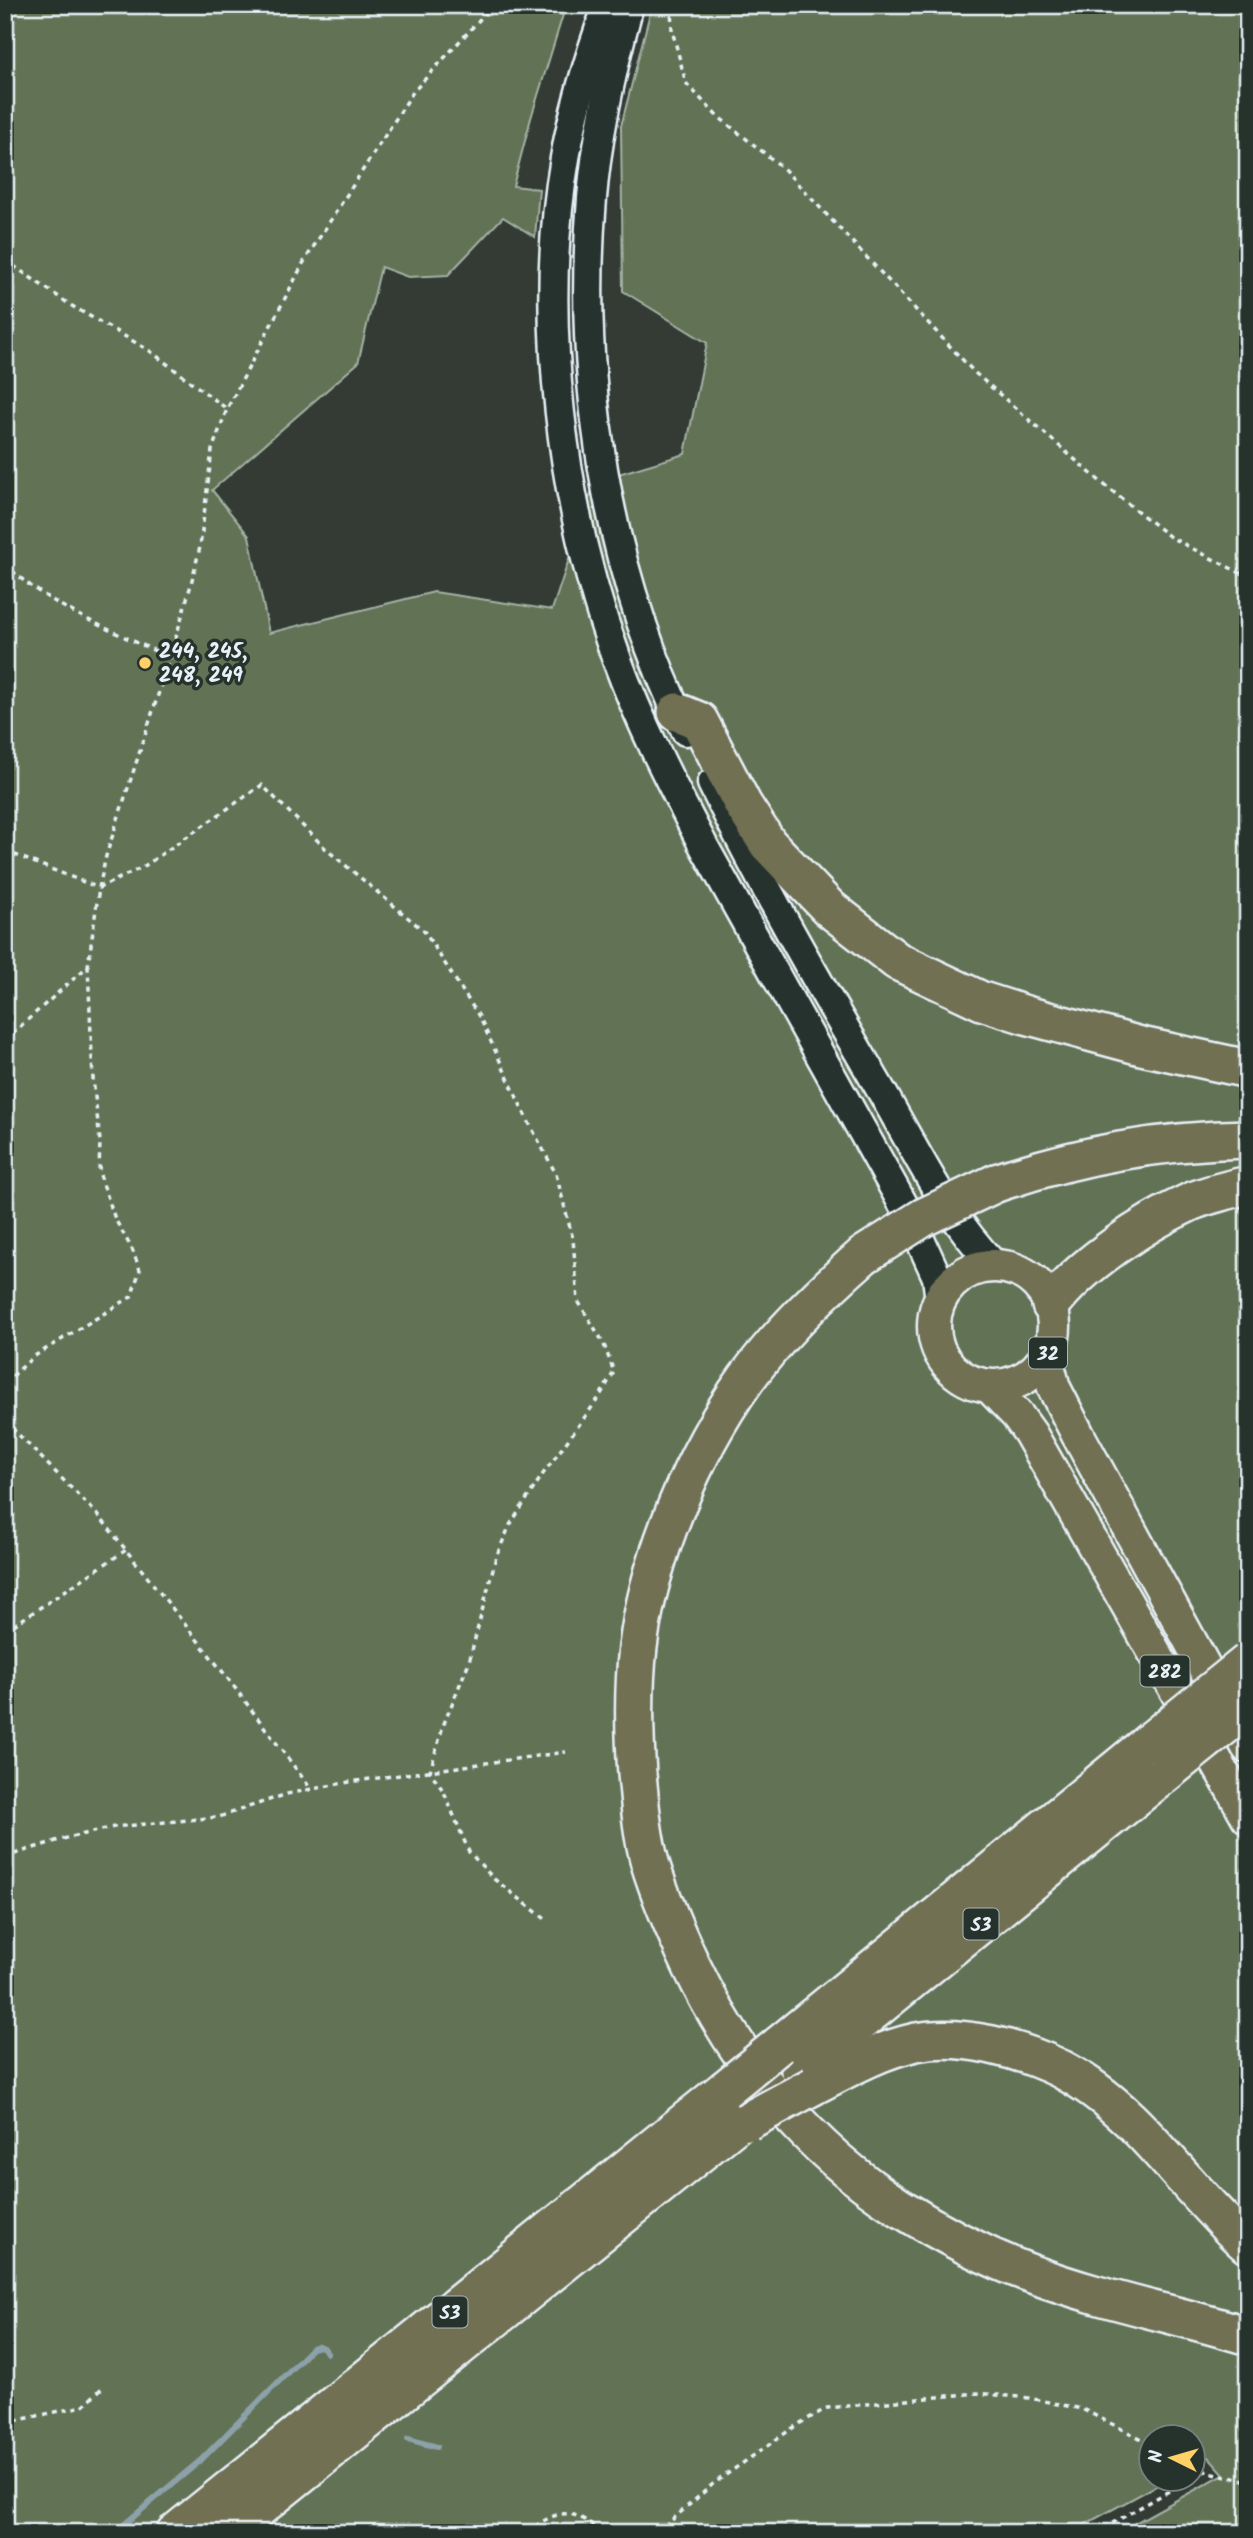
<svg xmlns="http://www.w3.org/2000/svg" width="1253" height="2538" font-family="Kalam,sans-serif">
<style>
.green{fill:#627254;stroke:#a5b2a6;stroke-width:2}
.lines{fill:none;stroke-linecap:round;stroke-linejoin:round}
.stream{stroke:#8ca1a9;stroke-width:6}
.secondary-casing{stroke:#e8f1f8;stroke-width:33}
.primary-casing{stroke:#e8f1f8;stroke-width:37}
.motorway-casing{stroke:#e8f1f8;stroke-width:42}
.path{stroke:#e8f1f8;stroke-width:3.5;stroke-dasharray:5 5;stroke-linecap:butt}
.secondary{stroke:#26332d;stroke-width:28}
.primary{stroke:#716f52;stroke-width:32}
.motorway{stroke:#716f52;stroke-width:37}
.motorway-bridge-casing{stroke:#e8f1f8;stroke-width:42;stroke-linecap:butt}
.motorway-bridge{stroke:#716f52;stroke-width:37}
.poi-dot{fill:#ffd166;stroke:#26332d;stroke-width:2.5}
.labels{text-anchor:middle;stroke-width:7;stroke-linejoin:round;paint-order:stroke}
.shield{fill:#26332d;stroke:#aeb8bb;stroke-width:2}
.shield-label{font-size:19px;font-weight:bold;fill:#e8f1f8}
.poi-label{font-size:21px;font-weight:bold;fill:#e8f1f8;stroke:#26332d;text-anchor:start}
</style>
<rect width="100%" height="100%" fill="#333b34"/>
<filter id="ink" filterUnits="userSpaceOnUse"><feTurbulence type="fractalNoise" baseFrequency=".0143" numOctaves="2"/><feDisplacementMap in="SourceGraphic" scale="14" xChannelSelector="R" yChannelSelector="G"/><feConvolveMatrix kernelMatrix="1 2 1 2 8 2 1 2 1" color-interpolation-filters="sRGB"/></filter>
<g filter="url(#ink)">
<polygon class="green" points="5,5 566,5 531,118 513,186 539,189 535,237 503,217 448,275 408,277 381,267 358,363 212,490 249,536 269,633 434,592 552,610 595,481 685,454 707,343 623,291 621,126 652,5 1248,5 1248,2533 1117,2533 1224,2474 1209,2457 1194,2465 1194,2436 1152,2436 1152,2478 1169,2479 1069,2533 5,2533"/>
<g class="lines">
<g class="stream">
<polyline points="408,2439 437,2447"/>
<polyline points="114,2533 201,2460 312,2348 319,2346 324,2348 327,2353"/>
</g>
<defs>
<g id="secondary">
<path d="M608 5C590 54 574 107 565 158 537 318 562 509 617 660 640 723 671 783 702 843L908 1213 937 1277 940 1300"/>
<path d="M629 5C612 68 597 134 592 198 577 379 606 568 686 731"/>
<path d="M712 783C764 889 823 991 882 1092 916 1151 947 1217 995 1266"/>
</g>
<g id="primary">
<circle cx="994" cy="1326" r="60"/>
<polyline points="1046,1358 1054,1388 1078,1435 1248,1747"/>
<polyline points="989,1386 1017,1415 1030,1433 1248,1817"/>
</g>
<g id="motorway">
<polyline points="677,712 699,721 743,805 768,844 829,908 897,961 982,1001 1026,1015 1141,1046 1248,1069"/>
<path d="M996 1183C1083 1154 1156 1141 1248 1139"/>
<path d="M864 1255C822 1292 779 1333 746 1379 693 1453 649 1557 638 1647 633 1690 634 1732 637 1774 640 1804 642 1834 650 1863 661 1899 676 1933 692 1967 738 2063 808 2149 899 2207 940 2233 986 2257 1032 2274 1102 2300 1176 2314 1248 2336"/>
<path d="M1051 1305C1080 1265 1145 1223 1190 1202 1209 1194 1228 1190 1248 1185"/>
<polyline points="779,2045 1148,1743"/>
<polyline points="800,2071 1162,1776"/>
<path d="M813 2086C846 2069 879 2050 916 2042 962 2033 1020 2049 1061 2069 1086 2082 1110 2101 1130 2120 1171 2160 1205 2207 1248 2245"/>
<polyline points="175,2533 724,2090"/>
<polyline points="228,2533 745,2117"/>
</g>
</defs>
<use href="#secondary" class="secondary-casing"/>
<use href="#primary" class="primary-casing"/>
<use href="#motorway" class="motorway-casing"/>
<g class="path">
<polyline points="671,5 672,30 686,83 716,115 782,167 975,373 1102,483 1170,537 1248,577"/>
<polyline points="5,260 72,306 150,351 227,409"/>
<path d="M5 564C49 608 115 631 170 658"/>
<polyline points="5,851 99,888 143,867 262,785 326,849 424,931 480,1018 526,1117 556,1174 573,1239 578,1301 603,1342 614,1372 598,1399 543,1474 510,1525 496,1557 469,1662 443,1726 430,1771 444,1792 469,1852 494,1879 548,1921"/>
<polyline points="5,1040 88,966 99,888 106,856 170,658 190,588 200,547 212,450 227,409 305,260 413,92 493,5"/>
<polyline points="5,1383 33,1357 131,1297 140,1270 132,1249 115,1219 99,1172 100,1141 93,1079 88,966"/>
<polyline points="5,1421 99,1516 226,1676 311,1789"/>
<polyline points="5,1631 126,1550"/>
<polyline points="5,1857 59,1840 114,1827 219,1817 287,1794 349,1782 566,1752"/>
<polyline points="5,2423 83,2406 104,2386"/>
<polyline points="1194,2465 1205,2471 1248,2481"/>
<polyline points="1194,2478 1205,2471"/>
<path d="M527 2533C557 2508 573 2507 602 2533"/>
<polyline points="657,2533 713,2484 797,2425 827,2408 977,2393 1029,2398 1082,2409 1152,2444"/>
<polyline points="1095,2533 1192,2478"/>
</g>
<use href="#secondary" class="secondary"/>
<use href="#primary" class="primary"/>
<use href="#motorway" class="motorway"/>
<defs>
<g id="motorway-bridge">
<polyline points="864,1255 924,1217 996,1183"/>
<polyline points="1148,1743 1248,1662"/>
<polyline points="1162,1776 1248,1707"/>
<polyline points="724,2090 779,2045"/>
<polyline points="748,2121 813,2086"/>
</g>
</defs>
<use href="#motorway-bridge" class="motorway-bridge-casing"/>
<use href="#motorway-bridge" class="motorway-bridge"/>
</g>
</g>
<circle class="poi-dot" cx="145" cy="663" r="7"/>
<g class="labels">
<g class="shield">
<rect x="1029" y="1337.5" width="38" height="31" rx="5"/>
<rect x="1140.5" y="1655.5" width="49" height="31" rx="5"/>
<rect x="963.5" y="1908.5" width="35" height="31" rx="5"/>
<rect x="432.5" y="2296.5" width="35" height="31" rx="5"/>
</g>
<g class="shield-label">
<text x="1048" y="1360">32</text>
<text x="1165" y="1678">282</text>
<text x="981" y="1931">S3</text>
<text x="450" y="2319">S3</text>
</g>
<g class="poi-label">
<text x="159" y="658">244, 245,<tspan x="159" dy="24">248, 249</tspan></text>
</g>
</g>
<rect width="1253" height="2538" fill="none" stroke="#26332d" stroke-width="28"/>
<rect x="14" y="14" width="1225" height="2510" fill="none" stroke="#e8f1f8" stroke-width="2.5" filter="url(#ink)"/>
<g transform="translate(1172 2458) rotate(275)"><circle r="33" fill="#26332d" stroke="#747f7e" stroke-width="2"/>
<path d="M0-5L12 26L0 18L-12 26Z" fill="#ffd166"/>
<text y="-10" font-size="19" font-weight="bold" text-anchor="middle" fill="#e8f1f8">N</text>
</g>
</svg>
